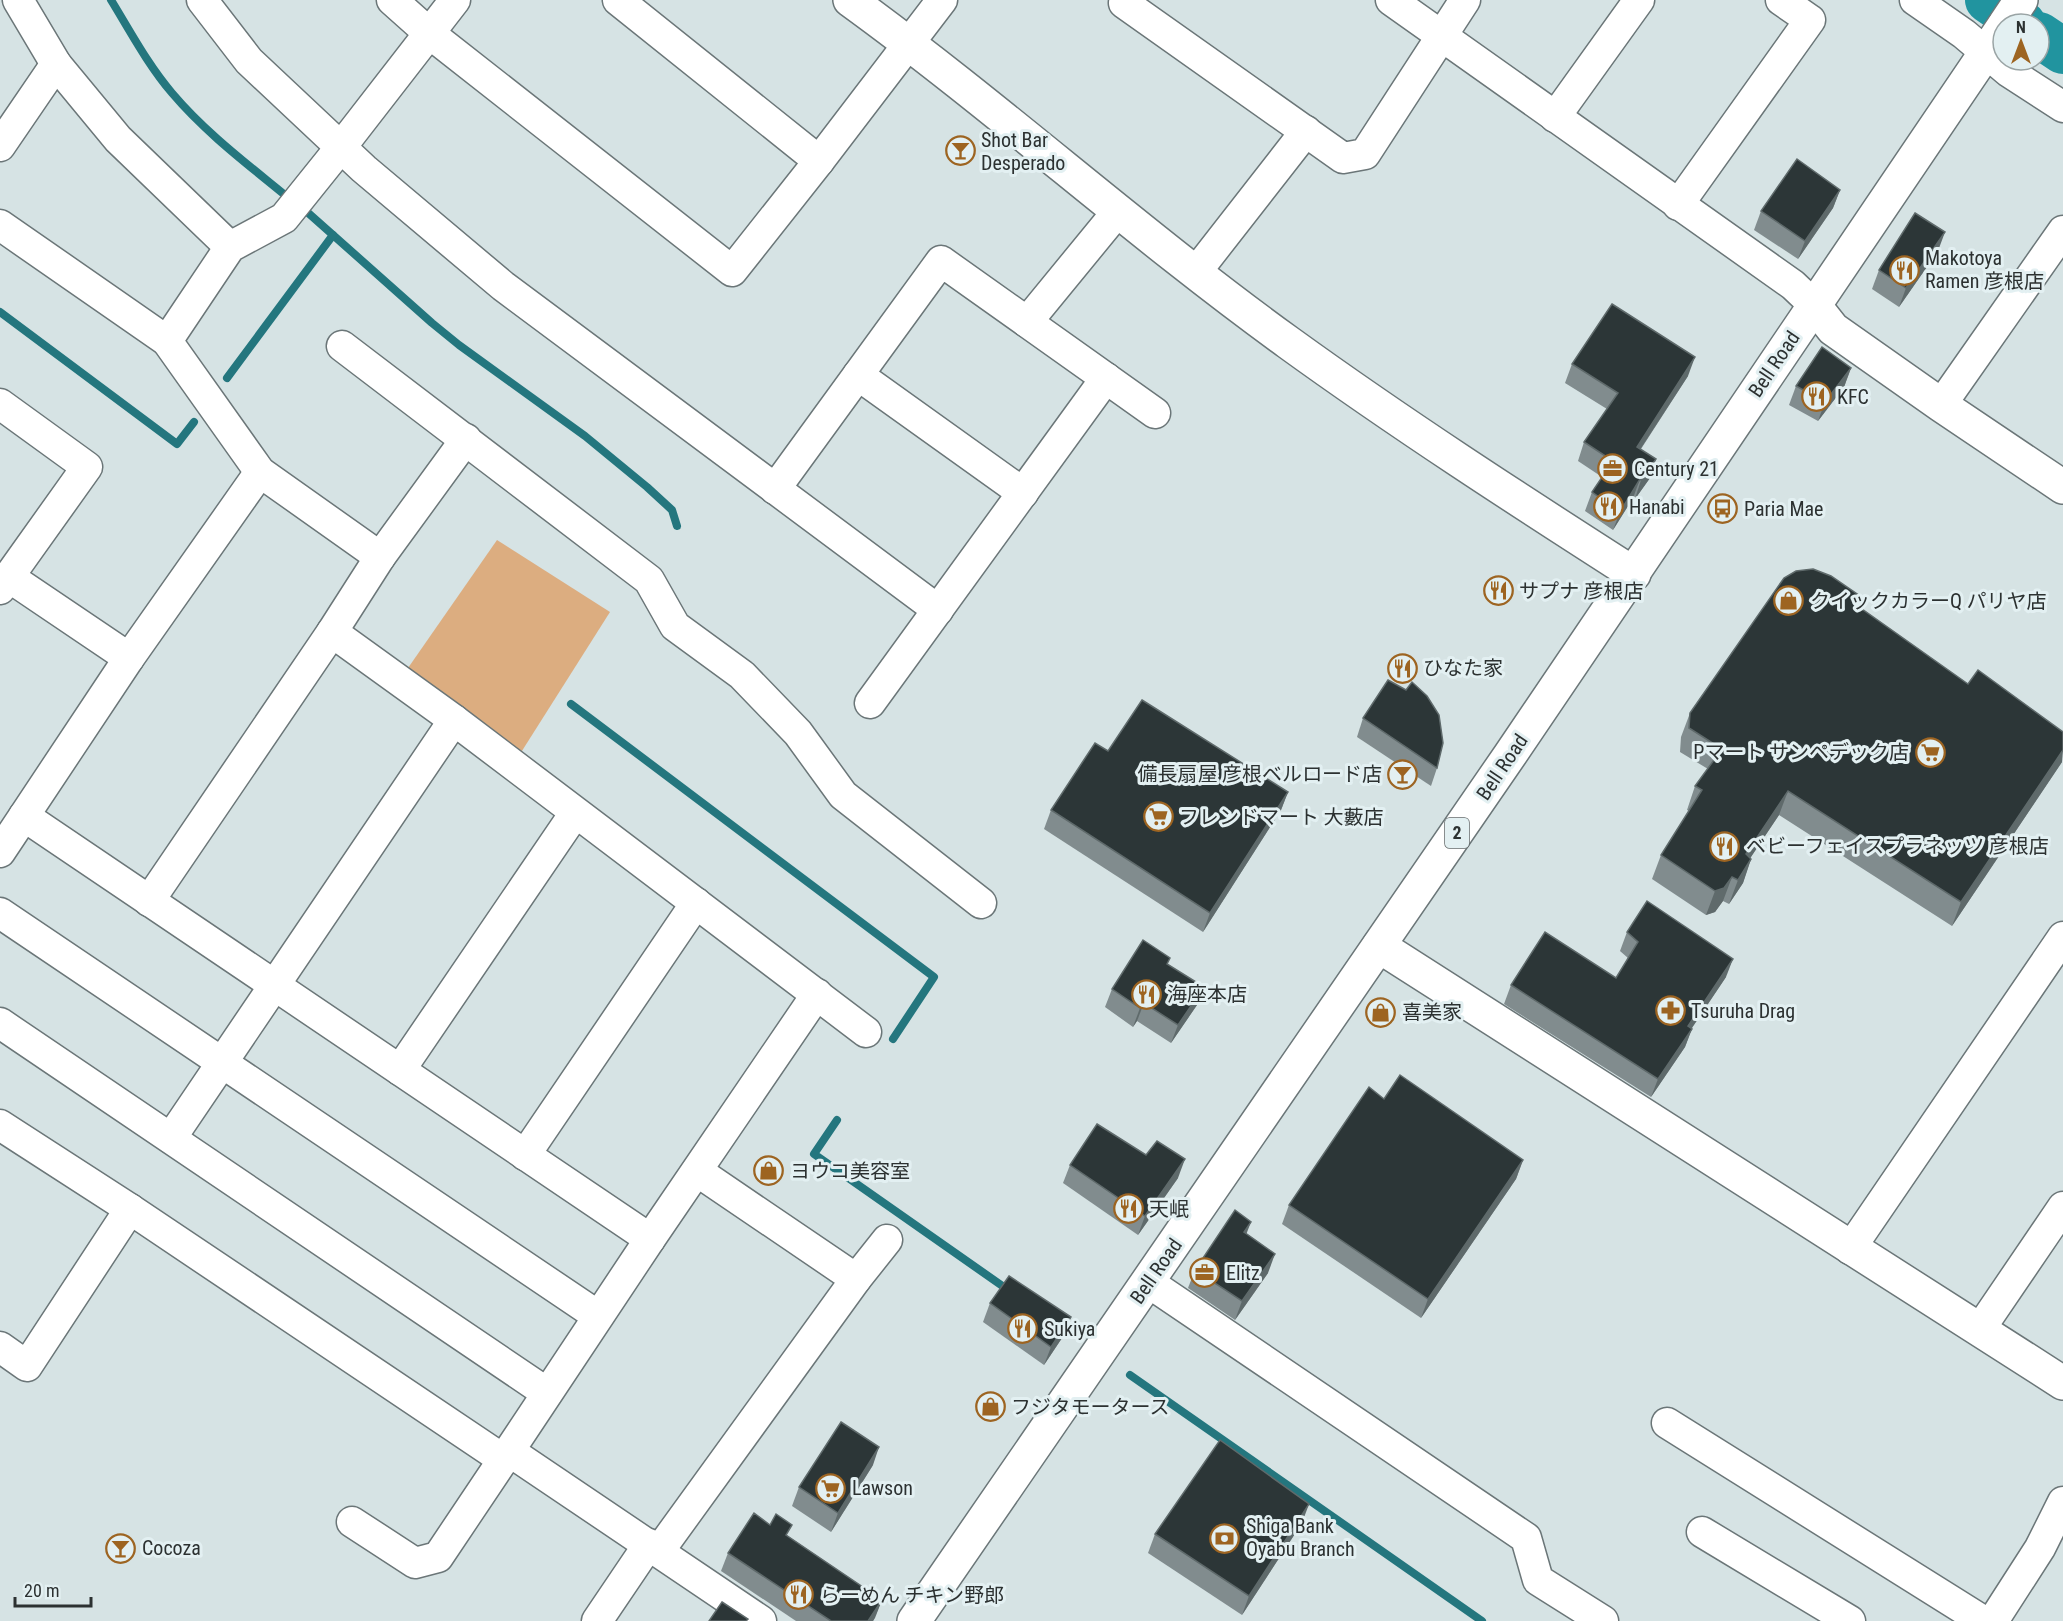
<svg xmlns="http://www.w3.org/2000/svg" width="2063" height="1621" font-family="'Roboto Condensed','Noto Sans JP',sans-serif">
<style>
.green{fill:#dcad80}
.lines{fill:none;stroke-linecap:round;stroke-linejoin:round}
.stream{stroke:#24767e;stroke-width:8}
.river{stroke:#21949f;stroke-width:46}
.minor-casing{stroke:#6b7678;stroke-width:33}
.tertiary-casing{stroke:#6b7678;stroke-width:36}
.primary-casing{stroke:#6b7678;stroke-width:36}
.minor{stroke:#fff;stroke-width:30}
.tertiary{stroke:#fff;stroke-width:33}
.primary{stroke:#fff;stroke-width:33}
.wall{fill:#818c8e}
.shaded-wall{fill:#5f6a6b}
.building{fill:#2c3637;stroke:#5f6a6b;stroke-width:1.5}
.labels{text-anchor:middle;stroke-width:6;stroke-linejoin:round;paint-order:stroke}
.shield{fill:#e3f0f2;stroke:#636a6b;stroke-width:1.5}
.shield-label{font-size:18px;font-weight:bold;fill:#2c3131}
.poi-label{font-size:20px;fill:#2c3131;stroke:#e3f0f2;text-anchor:start}
.street-label{font-size:20px;fill:#2c3131;stroke:#e3f0f2}
</style>
<rect width="100%" height="100%" fill="#d6e3e4"/>
<polygon class="green" points="497,540 610,612 520,754 408,668"/>
<g class="lines">
<g class="stream">
<path d="M111 0C130 31 148 65 172 93 205 132 246 163 285 195"/>
<polyline points="306,211 432,323 459,345 585,436 647,487 672,510 677,526"/>
<polyline points="0,312 177,444 194,422"/>
<polyline points="227,378 333,235"/>
<polyline points="571,704 934,977 893,1039"/>
<polyline points="837,1120 814,1154 1011,1292"/>
<polyline points="1058,1324 1071,1334"/>
<polyline points="1130,1375 1482,1621"/>
</g>
<g class="river">
<polyline points="1988,0 2023,24"/>
<polyline points="2039,35 2063,51"/>
</g>
<defs>
<g id="minor">
<polyline points="18,0 56,64 118,139 230,247"/>
<polyline points="202,0 249,61 364,169 503,286 938,610"/>
<polyline points="392,0 429,33 732,271 819,161 942,0"/>
<polyline points="618,0 819,161"/>
<polyline points="1126,0 1124,3 1343,158 1365,154 1465,0"/>
<polyline points="1391,0 1793,285 1814,305"/>
<polyline points="1915,0 1964,34 2009,72 2063,107"/>
<polyline points="1555,117 1639,0"/>
<polyline points="0,146 56,64"/>
<polyline points="1678,205 1810,20 1781,0"/>
<polyline points="0,225 167,341 260,472 380,557"/>
<polyline points="1196,272 1306,131"/>
<polyline points="1027,322 1118,211"/>
<polyline points="167,341 230,247 284,218 341,147 455,0"/>
<polyline points="342,346 649,580 675,626 742,675 798,733 843,795 981,903"/>
<polyline points="858,375 1023,493"/>
<polyline points="0,404 87,467 0,589"/>
<polyline points="1941,405 2063,231"/>
<polyline points="775,489 941,261 1155,413"/>
<polyline points="9,577 129,658"/>
<polyline points="332,632 454,720 866,1032"/>
<polyline points="870,703 1106,378"/>
<polyline points="24,816 650,1239"/>
<polyline points="0,852 129,658 260,472"/>
<polyline points="149,901 332,632 380,557 466,439"/>
<polyline points="0,913 598,1316"/>
<polyline points="0,1023 547,1393"/>
<polyline points="400,1070 575,813"/>
<polyline points="0,1125 130,1209 504,1460"/>
<polyline points="171,1138 454,720"/>
<polyline points="525,1155 696,903"/>
<polyline points="1850,1249 2063,937"/>
<polyline points="856,1279 887,1240"/>
<polyline points="1148,1282 1526,1538 1538,1580 1603,1621"/>
<polyline points="1980,1329 2063,1207"/>
<polyline points="0,1347 27,1366 130,1209"/>
<polyline points="1667,1423 1983,1621"/>
<polyline points="352,1522 415,1563 438,1557 509,1451"/>
<polyline points="1702,1532 1850,1621"/>
<polyline points="659,1551 856,1279 697,1171"/>
<polyline points="597,1621 649,1544"/>
<polyline points="761,1621 509,1451 650,1239 817,994"/>
<polyline points="1993,1621 2040,1548 2063,1502"/>
</g>
<g id="tertiary">
<path d="M850 0C1000 109 1138 234 1289 343 1401 424 1517 499 1634 574"/>
<polyline points="1814,305 1833,329 1941,405 2063,487"/>
<polyline points="1379,946 2063,1383"/>
</g>
<g id="primary">
<polyline points="2005,24 2021,0"/>
<polyline points="914,1621 1510,755 2003,27"/>
</g>
</defs>
<use href="#minor" class="minor-casing"/>
<use href="#tertiary" class="tertiary-casing"/>
<use href="#primary" class="primary-casing"/>
<use href="#minor" class="minor"/>
<use href="#tertiary" class="tertiary"/>
<use href="#primary" class="primary"/>
</g>
<g class="wall">
<polygon points="1840,190 1833,208 1798,259 1754,230 1761,211"/>
<polygon points="1938,251 1899,307 1872,289 1879,270"/>
<polygon points="1572,364 1688,376 1641,449 1650,478 1635,499 1633,498 1613,530 1585,511 1592,492 1602,477 1578,461 1584,442 1607,409 1565,383"/>
<polygon points="1851,368 1844,387 1818,421 1789,405 1796,386"/>
<polygon points="1860,596 1857,605 2062,762 1952,926 1779,815 1750,858 1751,859 1743,883 1729,904 1723,901 1715,912 1706,915 1652,879 1661,855 1689,811 1687,810 1695,786 1708,769 1680,752 1681,737 1690,713"/>
<polygon points="1363,718 1437,768 1431,786 1357,737"/>
<polygon points="1108,751 1288,792 1281,810 1203,932 1044,829 1051,810"/>
<polygon points="1627,932 1726,977 1692,1028 1685,1047 1651,1097 1504,1004 1511,985 1616,978 1628,958 1620,951"/>
<polygon points="1168,964 1197,1005 1171,1043 1137,1021 1133,1027 1105,1007 1112,989"/>
<polygon points="1384,1099 1523,1160 1516,1179 1421,1318 1282,1224 1289,1205"/>
<polygon points="1070,1165 1178,1178 1138,1235 1063,1183"/>
<polygon points="1247,1234 1268,1273 1235,1320 1188,1288 1195,1270"/>
<polygon points="990,1303 1064,1335 1044,1365 983,1322"/>
<polygon points="873,1465 831,1532 792,1506 799,1487"/>
<polygon points="1302,1523 1242,1615 1148,1553 1155,1534"/>
<polygon points="770,1525 788,1536 882,1600 873,1621 796,1621 721,1571 728,1553"/>
</g>
<g class="shaded-wall">
<polygon points="1840,190 1833,208 1798,259 1805,241"/>
<polygon points="1945,232 1938,251 1899,307 1906,288"/>
<polygon points="1695,357 1688,376 1630,465 1637,447"/>
<polygon points="1851,368 1844,387 1818,421 1825,402"/>
<polygon points="1656,459 1650,478 1635,499 1641,480"/>
<polygon points="1640,479 1633,498 1613,530 1620,512"/>
<polygon points="2063,750 2062,762 1952,926 1961,902"/>
<polygon points="1788,791 1779,815 1737,878 1746,854"/>
<polygon points="1288,792 1281,810 1203,932 1210,913"/>
<polygon points="1751,859 1743,883 1729,904 1738,880"/>
<polygon points="1732,877 1723,901 1715,912 1706,915 1715,891"/>
<polygon points="1733,959 1726,977 1681,1044 1688,1026"/>
<polygon points="1204,987 1197,1005 1171,1043 1178,1025"/>
<polygon points="1144,1003 1137,1021 1133,1027 1140,1008"/>
<polygon points="1692,1029 1685,1047 1651,1097 1658,1079"/>
<polygon points="1185,1159 1178,1178 1138,1235 1145,1216"/>
<polygon points="1523,1160 1516,1179 1421,1318 1428,1299"/>
<polygon points="1251,1222 1244,1240 1244,1232"/>
<polygon points="1275,1254 1268,1273 1235,1320 1242,1301"/>
<polygon points="1071,1317 1064,1335 1044,1365 1051,1347"/>
<polygon points="879,1447 873,1465 831,1532 838,1513"/>
<polygon points="1309,1504 1302,1523 1242,1615 1249,1596"/>
<polygon points="882,1600 875,1618 873,1621 868,1621"/>
</g>
<g class="building">
<polygon points="1797,159 1840,190 1805,241 1761,211"/>
<polygon points="1915,213 1945,232 1906,288 1879,270"/>
<polygon points="1612,304 1695,357 1637,447 1656,459 1641,480 1640,479 1620,512 1592,492 1613,461 1584,442 1618,393 1572,364"/>
<polygon points="1822,347 1851,368 1825,402 1796,386"/>
<polygon points="1813,569 1831,576 1860,596 1855,604 1968,684 1978,670 2063,732 2063,750 1961,902 1788,791 1746,854 1751,859 1738,880 1732,877 1724,888 1715,891 1661,855 1702,790 1695,786 1722,749 1689,728 1690,713 1784,578 1796,571"/>
<polygon points="1388,680 1406,690 1412,682 1427,696 1439,715 1443,743 1437,768 1363,718"/>
<polygon points="1142,700 1288,792 1210,913 1051,810 1095,743 1108,751"/>
<polygon points="1647,901 1733,959 1688,1026 1692,1029 1658,1079 1511,985 1545,932 1616,978 1638,942 1627,932"/>
<polygon points="1143,940 1170,958 1167,964 1204,987 1178,1025 1144,1003 1140,1008 1112,989"/>
<polygon points="1400,1075 1523,1160 1428,1299 1289,1205 1369,1087 1384,1099"/>
<polygon points="1097,1124 1146,1155 1157,1141 1185,1159 1145,1216 1070,1165"/>
<polygon points="1235,1210 1251,1222 1244,1232 1275,1254 1242,1301 1195,1270"/>
<polygon points="1009,1276 1071,1317 1051,1347 990,1303"/>
<polygon points="841,1422 879,1447 838,1513 799,1487"/>
<polygon points="1220,1440 1309,1504 1249,1596 1155,1534"/>
<polygon points="754,1513 770,1525 776,1514 792,1525 786,1535 882,1600 868,1621 831,1621 728,1553"/>
<polygon points="722,1602 748,1619 746,1621 709,1621"/>
</g>
<defs>
<symbol id="bar-ring" viewBox="-11 -11 22 22"><circle r="9.5" fill="#e3f0f2" stroke="#9d6421" stroke-width="1.5"/><path d="M-6-5H6L.8 .8V4.5H3.5V6h-7V4.5H-.8V.8Z" fill="#9d6421"/></symbol>
<symbol id="restaurant-ring" viewBox="-11 -11 22 22"><circle r="9.5" fill="#e3f0f2" stroke="#9d6421" stroke-width="1.5"/><path d="M-5-6h1v4h1v-4h1v4h1v-4h1v5L-1.5 .5V6h-2V.5L-5-1ZM5-6V6H3V1.5H1.5Q1.5-4 5-6Z" fill="#9d6421"/></symbol>
<symbol id="office-ring" viewBox="-11 -11 22 22"><circle r="9.5" fill="#e3f0f2" stroke="#9d6421" stroke-width="1.5"/><path d="M-6-3h4V-5.5h4V-3h4V5H-6ZM-1-4.5V-3h2v-1.5ZM-6 0V1H6V0Z" fill="#9d6421"/></symbol>
<symbol id="bus-ring" viewBox="-11 -11 22 22"><circle r="9.5" fill="#e3f0f2" stroke="#9d6421" stroke-width="1.5"/><path d="M-5-6H5V4H4V6H2V4H-2V6H-4V4H-5ZM-3.5-4V0h7V-4ZM-3.5 1.2v1.5H-2V1.2ZM2 1.2v1.5H3.5V1.2Z" fill="#9d6421"/></symbol>
<symbol id="shop-ring" viewBox="-11 -11 22 22"><circle r="9.5" fill="#e3f0f2" stroke="#9d6421" stroke-width="1.5"/><path d="M-5-2.5h2.3a2.7 3.5 0 0 1 5.4 0H5L5.5 6h-11ZM-1.5-2.5h3a1.5 2.3 0 0 0-3 0Z" fill="#9d6421"/></symbol>
<symbol id="supermarket-ring" viewBox="-11 -11 22 22"><circle r="9.5" fill="#e3f0f2" stroke="#9d6421" stroke-width="1.5"/><path d="M-6-5.5h2.5l.6 2H6L4.5 2H-2.5L-4.4-4H-6ZM-1.5 3.2a1.3 1.3 0 1 0 .1 0ZM3 3.2a1.3 1.3 0 1 0 .1 0Z" fill="#9d6421"/></symbol>
<symbol id="pharmacy-ring" viewBox="-11 -11 22 22"><circle r="9.5" fill="#e3f0f2" stroke="#9d6421" stroke-width="1.5"/><path d="M-2-6h4v4h4v4h-4v4h-4v-4h-4v-4h4Z" fill="#9d6421"/></symbol>
<symbol id="bank-ring" viewBox="-11 -11 22 22"><circle r="9.5" fill="#e3f0f2" stroke="#9d6421" stroke-width="1.5"/><path d="M-6-4H6V4H-6ZM0-2.3a2.3 2.3 0 1 0 0 4.6a2.3 2.3 0 1 0 0-4.6Z" fill="#9d6421"/></symbol>
</defs>
<g fill-rule="evenodd">
<use href="#bar-ring" x="944" y="134" width="33" height="33"/>
<use href="#restaurant-ring" x="1888" y="254" width="33" height="33"/>
<use href="#restaurant-ring" x="1800" y="380" width="33" height="33"/>
<use href="#office-ring" x="1596" y="452" width="33" height="33"/>
<use href="#restaurant-ring" x="1592" y="490" width="33" height="33"/>
<use href="#bus-ring" x="1706" y="492" width="33" height="33"/>
<use href="#restaurant-ring" x="1482" y="574" width="33" height="33"/>
<use href="#shop-ring" x="1772" y="584" width="33" height="33"/>
<use href="#restaurant-ring" x="1386" y="652" width="33" height="33"/>
<use href="#supermarket-ring" x="1914" y="736" width="33" height="33"/>
<use href="#bar-ring" x="1386" y="758" width="33" height="33"/>
<use href="#supermarket-ring" x="1142" y="800" width="33" height="33"/>
<use href="#restaurant-ring" x="1708" y="830" width="33" height="33"/>
<use href="#restaurant-ring" x="1130" y="978" width="33" height="33"/>
<use href="#pharmacy-ring" x="1654" y="994" width="33" height="33"/>
<use href="#shop-ring" x="1364" y="996" width="33" height="33"/>
<use href="#shop-ring" x="752" y="1154" width="33" height="33"/>
<use href="#restaurant-ring" x="1112" y="1192" width="33" height="33"/>
<use href="#office-ring" x="1188" y="1256" width="33" height="33"/>
<use href="#restaurant-ring" x="1006" y="1312" width="33" height="33"/>
<use href="#shop-ring" x="974" y="1390" width="33" height="33"/>
<use href="#supermarket-ring" x="814" y="1472" width="33" height="33"/>
<use href="#bank-ring" x="1208" y="1522" width="33" height="33"/>
<use href="#bar-ring" x="104" y="1532" width="33" height="33"/>
<use href="#restaurant-ring" x="782" y="1578" width="33" height="33"/>
</g>
<g class="labels">
<rect class="shield" x="1445" y="818" width="24" height="30" rx="4.5"/>
<g class="shield-label">
<text x="1457" y="839">2</text>
</g>
<g class="poi-label">
<text x="981" y="147">Shot Bar<tspan x="981" dy="23">Desperado</tspan></text>
<text x="1925" y="265">Makotoya<tspan x="1925" dy="23">Ramen 彦根店</tspan></text>
<text x="1837" y="404">KFC</text>
<text x="1634" y="476">Century 21</text>
<text x="1629" y="514">Hanabi</text>
<text x="1744" y="516">Paria Mae</text>
<text x="1519" y="598">サプナ 彦根店</text>
<text x="1810" y="608">クイックカラーQ パリヤ店</text>
<text x="1423" y="675">ひなた家</text>
<text x="1909" y="759" text-anchor="end">Pマート サンペデック店</text>
<text x="1382" y="781" text-anchor="end">備長扇屋 彦根ベルロード店</text>
<text x="1179" y="824">フレンドマート 大藪店</text>
<text x="1746" y="853">ベビーフェイスプラネッツ 彦根店</text>
<text x="1167" y="1001">海座本店</text>
<text x="1691" y="1018">Tsuruha Drag</text>
<text x="1402" y="1019">喜美家</text>
<text x="790" y="1178">ヨウコ美容室</text>
<text x="1149" y="1216">天岷</text>
<text x="1226" y="1280">Elitz</text>
<text x="1044" y="1336">Sukiya</text>
<text x="1011" y="1414">フジタモータース</text>
<text x="852" y="1495">Lawson</text>
<text x="1246" y="1533">Shiga Bank<tspan x="1246" dy="23">Oyabu Branch</tspan></text>
<text x="142" y="1555">Cocoza</text>
<text x="820" y="1602">らーめん チキン野郎</text>
</g>
<g class="street-label">
<text transform="translate(1774 364) rotate(-56)" y="7">Bell Road</text>
<text transform="translate(1502 767) rotate(-56)" y="7">Bell Road</text>
<text transform="translate(1156 1271) rotate(-55)" y="7">Bell Road</text>
</g>
</g>
<g transform="translate(2021 42)"><circle r="28" fill="#e3f0f2" stroke="#9aa4a5" stroke-width="1.5"/>
<path d="M0-4.5L10 22L0 15L-10 22Z" fill="#9d6421"/>
<text y="-9" font-size="16" font-weight="bold" text-anchor="middle" fill="#2c3131">N</text>
</g>
<path d="M15 1597v9h76v-9" fill="none" stroke="#2c3131" stroke-width="3"/>
<text x="24" y="1597" font-size="18" fill="#2c3131" stroke="#e3f0f2" stroke-width="4.5" paint-order="stroke">20 m</text>
</svg>
